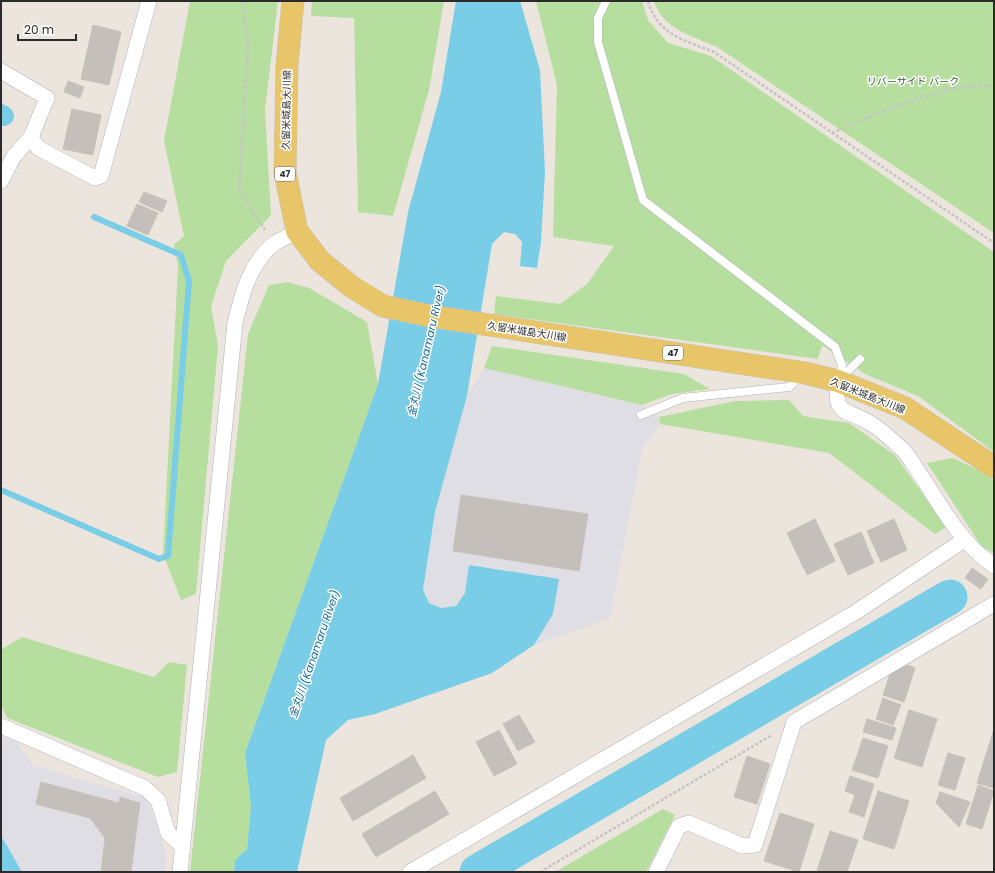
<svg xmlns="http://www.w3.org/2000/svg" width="995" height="873" font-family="Poppins,'Noto Sans JP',sans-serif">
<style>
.industrial{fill:#e0dee5}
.green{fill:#b6de9f}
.water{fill:#79cde6}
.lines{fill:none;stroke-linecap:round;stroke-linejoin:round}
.stream{stroke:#79cde6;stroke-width:6}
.canal{stroke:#79cde6;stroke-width:20}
.river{stroke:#79cde6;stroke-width:35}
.building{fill:#c4bfba;stroke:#c7c1b8}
.lane-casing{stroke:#aeb1ba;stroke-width:9}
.street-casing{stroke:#aeb1ba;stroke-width:16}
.primary-casing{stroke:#c4c4c4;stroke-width:23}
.path{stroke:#c4c4c4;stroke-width:2.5;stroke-dasharray:3 2;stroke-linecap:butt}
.lane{stroke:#fff;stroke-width:8}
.street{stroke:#fff;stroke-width:15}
.primary{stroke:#e7c568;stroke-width:22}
.labels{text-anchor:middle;stroke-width:3;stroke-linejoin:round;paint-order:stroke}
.shield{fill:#fff;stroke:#6b6b6b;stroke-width:1}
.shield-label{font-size:9px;font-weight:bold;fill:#2b2b2b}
.park-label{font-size:10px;fill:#30631f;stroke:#fff}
.street-label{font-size:10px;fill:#2b2b2b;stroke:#fff}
.water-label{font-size:11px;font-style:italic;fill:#176c93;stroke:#fff}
</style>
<rect width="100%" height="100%" fill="#ece5de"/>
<g class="industrial">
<polygon points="484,368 641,405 659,417 660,424 642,449 610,618 534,645 553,614 469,566 465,593 456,606 441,608 429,603 423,590 435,512 467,396"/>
<polygon points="1,736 16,743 34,766 146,798 167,854 165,872 1,872"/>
</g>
<g class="green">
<polygon points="190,1 278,1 265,110 271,215 226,261 211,306 218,346 196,594 181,600 163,554 178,266 174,244 184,236 164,141"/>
<polygon points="312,1 444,1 429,90 393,216 358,212 354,18 311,16"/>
<polygon points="536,1 642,1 648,20 668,43 711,56 994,252 994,452 918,396 865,374 822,345 818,359 494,314 496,296 560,304 587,284 614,246 553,237 557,85"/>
<path d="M654 1H994V233L717 47C693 36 663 30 654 1Z"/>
<polygon points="287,282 309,288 367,322 378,384 245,753 251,806 247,849 235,860 234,872 190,872 248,334 269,285"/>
<polygon points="492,346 684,374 710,389 672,394 642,405 484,368"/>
<polygon points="789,400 803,416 849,423 895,455 946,527 935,534 829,453 660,424 659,417 735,401"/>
<polygon points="953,458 982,472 994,481 994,553 982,547 927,463"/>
<polygon points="22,637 154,677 169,662 187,665 177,772 158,777 7,718 1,705 2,649"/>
<polygon points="663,809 675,815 646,872 555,872"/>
</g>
<g class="water">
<polygon points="456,1 520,1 540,70 545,172 541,242 537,268 520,266 522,242 515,234 504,232 492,244 467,396 435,512 423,590 429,603 441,608 456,606 465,593 469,565 559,579 553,614 534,645 492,673 375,714 348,720 326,740 297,872 234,872 235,860 247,849 251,806 245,753 378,384 408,212 441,92"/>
<polygon points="1,837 3,839 22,872 1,872"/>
</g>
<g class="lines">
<polyline class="stream" points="1,490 159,559 168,556 189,281 181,255 94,217"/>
<polyline class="canal" points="1,114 4,116"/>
<polyline class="river" points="477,872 950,597"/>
</g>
<g class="building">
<polygon points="93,25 121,32 109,85 81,79"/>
<polygon points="68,81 84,87 80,98 64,92"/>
<polygon points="72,109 101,115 93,155 63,149"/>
<polygon points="144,192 167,201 162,212 139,202"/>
<polygon points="137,204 158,213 148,235 127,226"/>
<polygon points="461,495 588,514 579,571 453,551"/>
<polygon points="815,519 835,561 807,575 787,533"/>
<polygon points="894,519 907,550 881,562 867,531"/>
<polygon points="861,532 874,563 848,575 834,544"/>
<polygon points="972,568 988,579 981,589 965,578"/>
<polygon points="907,665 915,668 904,702 883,695 890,674"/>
<polygon points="883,698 901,705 893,725 876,719"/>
<polygon points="909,710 937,719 922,767 894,758"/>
<polygon points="519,715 535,742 518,751 503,724"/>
<polygon points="867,719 896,728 892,740 863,732"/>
<polygon points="499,730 517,764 494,776 476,742"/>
<polygon points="993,732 994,732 994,788 977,783"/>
<polygon points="863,738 888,746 878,778 852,770"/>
<polygon points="948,753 965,758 955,790 938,785"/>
<polygon points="413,755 426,778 353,821 340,798"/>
<polygon points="747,756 770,764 757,804 734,797"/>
<polygon points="850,776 874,784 864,817 849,812 855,795 845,791"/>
<polygon points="41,782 119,803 120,797 140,803 131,872 101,872 105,838 90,818 36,804"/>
<polygon points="978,785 994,791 982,829 966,824"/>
<polygon points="435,791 449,814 376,857 362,834"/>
<polygon points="878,791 909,801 894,849 863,839"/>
<polygon points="940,792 970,802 959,827 936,803"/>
<polygon points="780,813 814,824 799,872 764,861"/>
<polygon points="830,831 858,840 847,872 817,871"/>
</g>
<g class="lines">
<defs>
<g id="lane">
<polyline points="606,1 598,18 598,42 643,200 835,347 842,365 839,380"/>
<polyline points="839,380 860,359"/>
<polyline points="641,415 683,398 789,387 801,376"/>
</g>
<g id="street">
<polyline points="1,71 47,98 31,137"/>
<polyline points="1,181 14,156 31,137 38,148 95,178 101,176 149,1"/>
<path d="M838 381C833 417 846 408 870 423 881 429 893 441 903 450 910 457 916 469 922 477 943 510 962 544 994 566"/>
<polyline points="1,726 145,788 158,800 168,833 183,847"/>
<path d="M180 872 235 323C242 294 250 262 275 243 282 239 290 235 297 231"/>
<polyline points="410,872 856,612 964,540"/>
<polyline points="656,872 679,826 689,823 743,846 755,845 794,722 994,604"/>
</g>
<polyline id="primary" points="293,1 287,65 285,172 297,231 320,261 352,287 383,306 430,316 805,373 838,381 905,408 994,467"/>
</defs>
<use href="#lane" class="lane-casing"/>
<use href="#street" class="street-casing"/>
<use href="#primary" class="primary-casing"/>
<g class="path">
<polyline points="242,1 248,45 239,190 265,230"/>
<path d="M648 1C658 35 684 40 714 52L994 243"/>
<polyline points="832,133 890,108 951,88 994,85"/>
<polyline points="540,872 772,735"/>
</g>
<use href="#lane" class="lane"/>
<use href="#street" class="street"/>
<use href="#primary" class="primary"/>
</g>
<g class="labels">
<g class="shield">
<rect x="275" y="167" width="20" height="14" rx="3"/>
<rect x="663" y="346" width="20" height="14" rx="3"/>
</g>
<g class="shield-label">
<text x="285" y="177">47</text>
<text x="673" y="356">47</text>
</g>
<g class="park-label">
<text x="913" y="85">リバーサイド パーク</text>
</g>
<g class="street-label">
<text transform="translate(286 110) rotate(-89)" y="4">久留米城島大川線</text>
<text transform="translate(527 331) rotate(9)" y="4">久留米城島大川線</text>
<text transform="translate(868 395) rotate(22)" y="4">久留米城島大川線</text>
</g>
<g class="water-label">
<text transform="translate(426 351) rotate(-77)" y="4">金丸川 (Kanamaru River)</text>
<text transform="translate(314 654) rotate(-71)" y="4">金丸川 (Kanamaru River)</text>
</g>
</g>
<rect width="995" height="873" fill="none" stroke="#2b2b2b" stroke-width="4"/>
<path d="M18 34v6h58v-6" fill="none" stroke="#2b2b2b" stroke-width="2"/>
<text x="24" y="34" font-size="12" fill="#2b2b2b" stroke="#ffffff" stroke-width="3" paint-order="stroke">20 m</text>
</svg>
